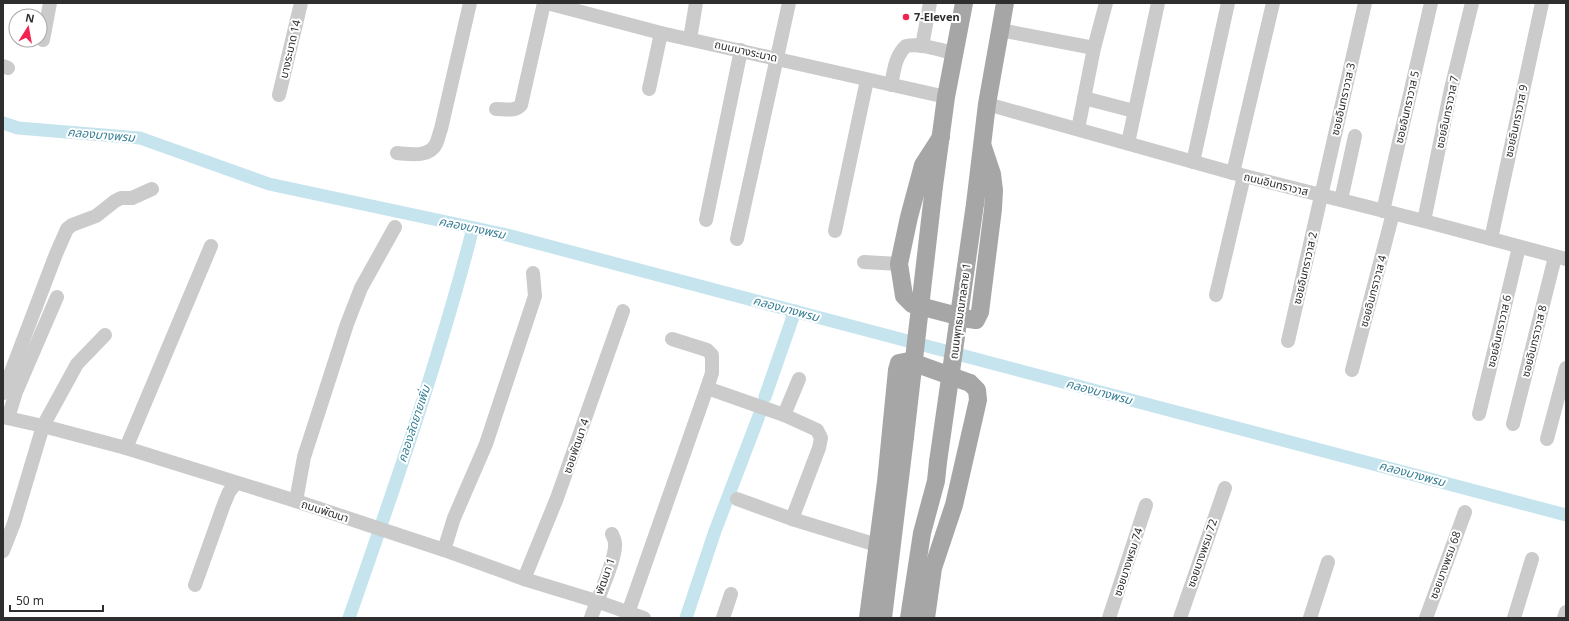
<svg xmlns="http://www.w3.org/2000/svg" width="1569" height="621" font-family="'Noto Sans','Noto Sans Thai',sans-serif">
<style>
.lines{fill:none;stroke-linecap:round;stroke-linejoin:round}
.canal{stroke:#c5e4ee;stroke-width:13}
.minor{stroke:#cbcbcb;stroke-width:14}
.major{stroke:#a6a6a6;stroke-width:18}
.major-bridge{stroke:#a6a6a6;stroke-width:18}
.poi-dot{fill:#f22350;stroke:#fff;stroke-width:1.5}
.labels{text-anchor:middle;stroke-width:4;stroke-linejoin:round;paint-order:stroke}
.poi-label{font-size:11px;font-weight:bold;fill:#2e2e2e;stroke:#fff;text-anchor:start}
.street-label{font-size:11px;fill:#2e2e2e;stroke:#fff}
.water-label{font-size:12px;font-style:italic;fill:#367f96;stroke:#fff}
</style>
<rect width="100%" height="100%" fill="#fff"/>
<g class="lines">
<g class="canal">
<polyline points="3,123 18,128 140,138 269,184 503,234 1566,515"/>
<polyline points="765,397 795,311"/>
<path d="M349 618C394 489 439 360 473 228"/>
<polyline points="686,618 715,531 760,413"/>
</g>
<g class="minor">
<polyline points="547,3 661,33 946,97"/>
<polyline points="1000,30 1094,48"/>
<polyline points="690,39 696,3"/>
<polyline points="43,40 50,3"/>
<polyline points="922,46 930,3"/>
<polyline points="3,66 8,68"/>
<path d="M891 85C894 71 895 56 906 46 921 43 939 50 954 53"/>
<polyline points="649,89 661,33"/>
<polyline points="279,95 301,3"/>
<polyline points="1084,98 1134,111"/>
<polyline points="987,104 1233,173 1424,221 1566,259"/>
<path d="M496 109C505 109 515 112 521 105L544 3"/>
<polyline points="1078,129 1094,48 1106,3"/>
<polyline points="1128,143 1158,3"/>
<path d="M397 153C409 154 429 158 436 144 438 140 439 134 441 129L470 3"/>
<polyline points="1193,162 1228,3"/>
<polyline points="1233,173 1273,3"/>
<polyline points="1341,200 1355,136"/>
<polyline points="1383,211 1431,3"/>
<polyline points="706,220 741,50"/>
<polyline points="1424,221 1451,89 1472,3"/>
<polyline points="835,231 867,80"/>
<polyline points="737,239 789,3"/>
<polyline points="1491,239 1542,3"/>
<polyline points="864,262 899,264"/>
<polyline points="1216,295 1244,176"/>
<polyline points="672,339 707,350 712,355 712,373 707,388"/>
<polyline points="1288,341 1365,3"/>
<polyline points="1352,370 1393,213"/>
<polyline points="3,393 56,254 67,229 72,225 96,216 115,201 121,198 132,198 152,189"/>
<polyline points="1479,414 1519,247"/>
<polyline points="784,415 799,379"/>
<polyline points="3,417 43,426 126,448 296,501 444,550 524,579 596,601 644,618"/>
<polyline points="8,418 16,392 57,297"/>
<polyline points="1513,424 1555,257"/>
<polyline points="1547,439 1566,368"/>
<polyline points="126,448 211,246"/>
<polyline points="737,499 792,519 877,545"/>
<polyline points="296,501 304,457 347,324 361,288 395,227"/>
<polyline points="444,550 454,518 486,444 535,296 533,273"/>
<polyline points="3,551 14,523 43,426 77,364 105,335"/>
<polyline points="524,579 557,498 623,311"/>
<polyline points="195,585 224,504 229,492 236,483"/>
<polyline points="628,613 707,388 784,415 817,430 821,438 819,448 792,519"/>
<path d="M591 618C596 601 617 558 615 543 615 540 613 537 612 534"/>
<polyline points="723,618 731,594"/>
<polyline points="1109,618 1146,505"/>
<polyline points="1180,618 1225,488"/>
<polyline points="1310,618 1328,562"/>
<polyline points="1426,618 1465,512"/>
<polyline points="1514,618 1532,559"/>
<polyline points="1564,618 1566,612"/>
</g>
<g class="major">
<polyline points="941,137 923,165 909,217 899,264 904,296 912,304 969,319 976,320 980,312 993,209 994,190 992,174 983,147"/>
<polyline points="934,186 946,97 964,3"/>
<polyline points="975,204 987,104 1005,3"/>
<polyline points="868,618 886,482 897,370 899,363 909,361 970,383 977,390 978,400 954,505 933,568 926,618"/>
<polyline points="883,618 905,437"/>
<polyline points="909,618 922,533 936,481 938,462"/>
</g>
<g class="major-bridge">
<polyline points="905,437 934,186"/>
<polyline points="938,462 975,204"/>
</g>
</g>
<circle class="poi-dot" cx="906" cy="17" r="4"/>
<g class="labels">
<g class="poi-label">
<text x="914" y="21">7-Eleven</text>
</g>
<g class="street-label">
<text transform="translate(290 49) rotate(-77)" y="4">บางระมาด 14</text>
<text transform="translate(746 51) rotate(13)" y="4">ถนนบางระมาด</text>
<text transform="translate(1343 99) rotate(-77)" y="4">ซอยอินทราวาส 3</text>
<text transform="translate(1407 107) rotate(-77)" y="4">ซอยอินทราวาส 5</text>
<text transform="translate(1447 112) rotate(-78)" y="4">ซอยอินทราวาส 7</text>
<text transform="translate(1516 121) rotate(-78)" y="4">ซอยอินทราวาส 9</text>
<text transform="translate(1276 184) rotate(14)" y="4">ถนนอินทราวาส</text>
<text transform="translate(1305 268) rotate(-77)" y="4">ซอยอินทราวาส 2</text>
<text transform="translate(1373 291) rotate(-75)" y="4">ซอยอินทราวาส 4</text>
<text transform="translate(960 311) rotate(-82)" y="4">ถนนพุทธมณฑลสาย 1</text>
<text transform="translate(1499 331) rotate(-77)" y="4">ซอยอินทราวาส 6</text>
<text transform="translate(1534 341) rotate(-76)" y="4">ซอยอินทราวาส 8</text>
<text transform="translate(576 446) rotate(-71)" y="4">ซอยพัฒนา 4</text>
<text transform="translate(325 511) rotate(18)" y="4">ถนนพัฒนา</text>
<text transform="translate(1202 553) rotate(-71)" y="4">ซอยบางพรม 72</text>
<text transform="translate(1128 562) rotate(-72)" y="4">ซอยบางพรม 74</text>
<text transform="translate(1445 565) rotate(-70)" y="4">ซอยบางพรม 68</text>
<text transform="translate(605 576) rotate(-70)" y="4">พัฒนา 1</text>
</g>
<g class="water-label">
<text transform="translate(101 135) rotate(5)" y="4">คลองบางพรม</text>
<text transform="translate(472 228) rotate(12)" y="4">คลองบางพรม</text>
<text transform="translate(786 309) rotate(15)" y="4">คลองบางพรม</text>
<text transform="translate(1099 392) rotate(15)" y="4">คลองบางพรม</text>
<text transform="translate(414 424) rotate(-72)" y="4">คลองลัดยายเพิ่ม</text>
<text transform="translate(1412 474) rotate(15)" y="4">คลองบางพรม</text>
</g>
</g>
<rect width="1569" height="621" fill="none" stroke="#2e2e2e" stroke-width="8"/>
<g transform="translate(28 28) rotate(11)"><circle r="19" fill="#ffffff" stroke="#ababab"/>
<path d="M0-3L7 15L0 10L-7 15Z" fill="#f22350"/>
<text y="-6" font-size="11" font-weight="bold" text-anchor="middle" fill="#2e2e2e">N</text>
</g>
<path d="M10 605v6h93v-6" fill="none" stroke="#2e2e2e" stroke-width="2"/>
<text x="16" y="605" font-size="12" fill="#2e2e2e" stroke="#ffffff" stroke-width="3" paint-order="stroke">50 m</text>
</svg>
